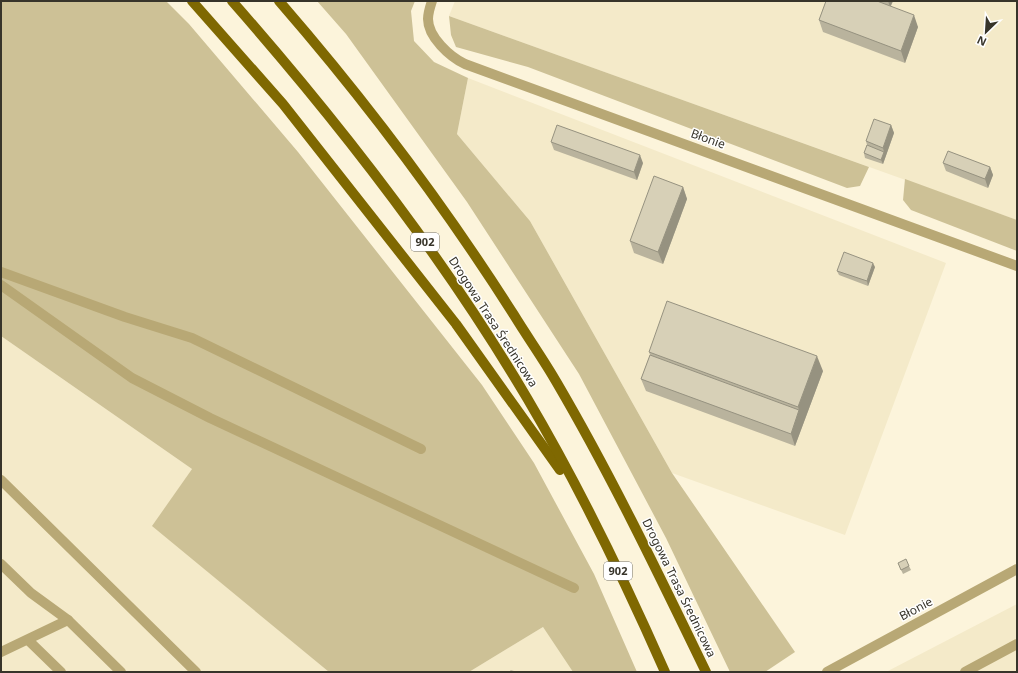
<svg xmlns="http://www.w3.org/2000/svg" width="1018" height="673" font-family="'Noto Sans',sans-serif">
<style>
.built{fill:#f4eac9}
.green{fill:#cdc196}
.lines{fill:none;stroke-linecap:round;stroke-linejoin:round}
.minor{stroke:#b8a875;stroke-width:10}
.major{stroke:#7f6801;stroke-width:10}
.wall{fill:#b9b39d}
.shaded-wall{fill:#969280}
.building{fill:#d7d0b7;stroke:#969280}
.labels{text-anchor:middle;stroke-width:3;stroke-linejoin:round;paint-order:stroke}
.shield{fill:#fff;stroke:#73716a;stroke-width:1}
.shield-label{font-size:11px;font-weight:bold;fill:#37342a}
.street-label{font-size:12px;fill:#37342a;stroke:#fff}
</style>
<rect width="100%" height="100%" fill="#fcf4db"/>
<g class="built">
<polygon points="455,1 1017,1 1017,220 449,16"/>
<polygon points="468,78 946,263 845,535 672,473 530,221 457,134"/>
<polygon points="1,336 192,469 153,526 329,672 1,672"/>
<polygon points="1017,604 1017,672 886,672"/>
<polygon points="543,627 573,672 469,672"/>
</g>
<g class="green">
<polygon points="1,1 166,1 189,24 298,152 482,385 534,463 594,574 637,672 573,672 543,627 469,672 329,672 152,526 192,469 1,336"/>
<polygon points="317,1 415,1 411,11 414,41 434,62 468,78 457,134 530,221 672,473 795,652 765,672 730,672 666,538 579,374 467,202 346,34"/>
<polygon points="449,16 869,167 860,186 847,188 528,67 456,47 451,35"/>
<polygon points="905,179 1017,220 1017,251 911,210 903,200"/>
</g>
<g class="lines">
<g class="minor">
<path d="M432 1C430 7 428 13 428 19 428 37 450 57 465 64L1017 266"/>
<polyline points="1,272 125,317 192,338 421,449"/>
<polyline points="1,285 132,378 210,418 574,588"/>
<polyline points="1,480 196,672"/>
<polyline points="1,564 31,593 68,620 121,672"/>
<polyline points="28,640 61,672"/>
<polyline points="1,652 68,620"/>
<polyline points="827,672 1017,569"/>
<polyline points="965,672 1017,644"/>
</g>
<g class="major">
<polyline points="192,1 283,104 456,324 560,470"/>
<path d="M232 1C341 125 443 256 527 398 579 486 624 579 665 672"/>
<path d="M279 1C365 100 444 205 514 315 528 338 544 360 557 383 612 477 659 575 706 672"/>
</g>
</g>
<g class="wall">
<polygon points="826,1 893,1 891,6 918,27 905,63 823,32 819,20"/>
<polygon points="891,125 894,133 883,164 865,158 864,153 867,145 866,141"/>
<polygon points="551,142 643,163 637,180 554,150"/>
<polygon points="943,163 990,167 993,175 988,188 946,171"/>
<polygon points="683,187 687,199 663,264 634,253 630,241"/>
<polygon points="875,267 868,286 839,275 837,271"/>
<polygon points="649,352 823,371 795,446 646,391 641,379 650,355"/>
<polygon points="898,563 909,566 911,570 903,574"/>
</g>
<g class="shaded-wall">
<polygon points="888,1 893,1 890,7"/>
<polygon points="914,15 918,27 905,63 901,51"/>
<polygon points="891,125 894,133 883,164 881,160 884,152 883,148"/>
<polygon points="640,155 643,163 637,180 634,172"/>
<polygon points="990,167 993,175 988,188 985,179"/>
<polygon points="683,187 687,199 663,264 658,252"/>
<polygon points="873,263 875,267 868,286 867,281"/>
<polygon points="817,356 823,371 795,446 791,434 799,410 798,407"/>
</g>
<g class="building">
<polygon points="826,1 877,1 914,15 901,51 819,20"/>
<polygon points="874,119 891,125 883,148 866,141"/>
<polygon points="557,125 640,155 634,172 551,142"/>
<polygon points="867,145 884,152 881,160 864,153"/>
<polygon points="948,151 990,167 985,179 943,163"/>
<polygon points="654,176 683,187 658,252 630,241"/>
<polygon points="844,252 873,263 867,281 837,271"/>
<polygon points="667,301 817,356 798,407 649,352"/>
<polygon points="650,355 799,410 791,434 641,379"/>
<polygon points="906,559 909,566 901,570 898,563"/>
<polygon points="511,671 517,672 508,672"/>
</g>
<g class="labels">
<g class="shield">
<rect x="411" y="233" width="28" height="18" rx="3"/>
<rect x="604" y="562" width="28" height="18" rx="3"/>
</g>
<g class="shield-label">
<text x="425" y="246">902</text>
<text x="618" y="575">902</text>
</g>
<g class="street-label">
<text transform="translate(708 139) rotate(20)" y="4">Błonie</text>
<text transform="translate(493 322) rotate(57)" y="4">Drogowa Trasa Średnicowa</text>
<text transform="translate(679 588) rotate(64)" y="4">Drogowa Trasa Średnicowa</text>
<text transform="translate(916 609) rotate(-28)" y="4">Błonie</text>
</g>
</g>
<rect width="1018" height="673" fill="none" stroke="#37342a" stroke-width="4"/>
<g transform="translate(986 32) rotate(205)" stroke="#ffffff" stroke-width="3" paint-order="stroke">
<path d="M0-3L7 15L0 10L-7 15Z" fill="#37342a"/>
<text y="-6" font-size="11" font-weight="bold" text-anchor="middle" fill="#37342a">N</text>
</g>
</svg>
